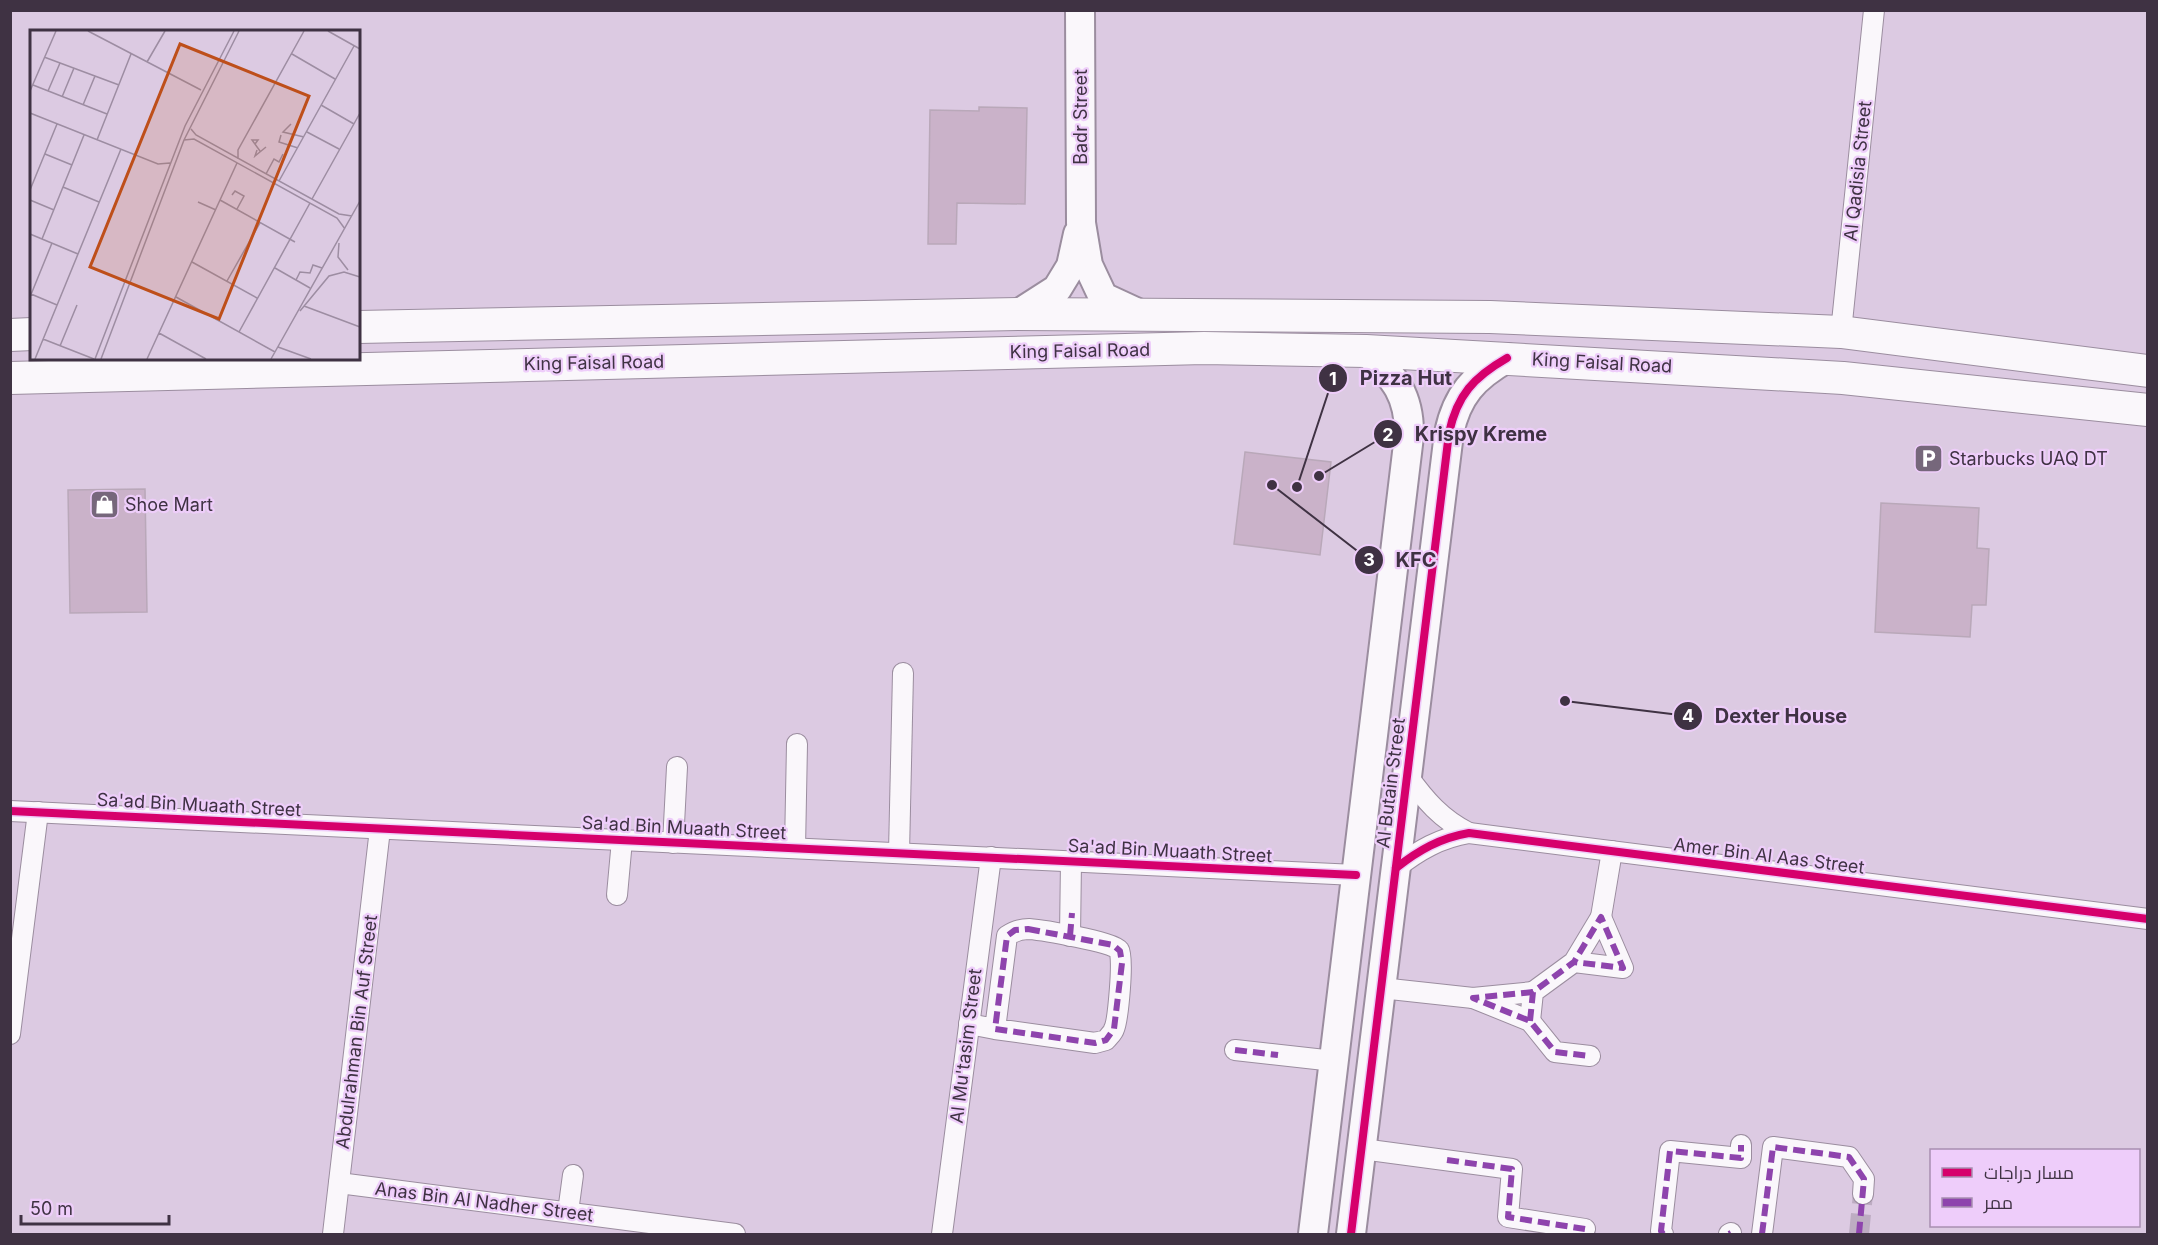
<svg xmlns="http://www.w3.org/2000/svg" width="2158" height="1245" font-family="Inter,Cairo,sans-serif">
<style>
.building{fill:#cab2c9;stroke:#b9a8b9;stroke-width:1.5}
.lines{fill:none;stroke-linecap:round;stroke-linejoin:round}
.street-tunnel{stroke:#bdacc2;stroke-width:20;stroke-dasharray:20 10;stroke-linecap:butt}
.street-casing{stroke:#9b8d9f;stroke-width:22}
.secondary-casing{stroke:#9b8d9f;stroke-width:32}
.primary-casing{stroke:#9b8d9f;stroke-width:34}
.street{stroke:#faf7fb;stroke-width:20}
.secondary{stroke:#faf7fb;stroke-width:28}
.primary{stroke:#faf7fb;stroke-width:32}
.quiet{stroke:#8e44ad;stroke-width:6;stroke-dasharray:12 6;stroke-linecap:butt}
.cycleway-casing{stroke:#eecdfa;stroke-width:11}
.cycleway{stroke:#d6006c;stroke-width:8}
.labels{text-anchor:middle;stroke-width:4.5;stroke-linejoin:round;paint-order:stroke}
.street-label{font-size:18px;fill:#3f3243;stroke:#eecdfa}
.poi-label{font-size:18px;fill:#3f3243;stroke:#eecdfa;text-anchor:start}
.inset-road{fill:none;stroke:#9d8da2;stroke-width:1.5}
.view{fill:#be4f1a;fill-opacity:0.15;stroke:#be4f1a;stroke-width:3}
.inset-edge{fill:none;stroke:#3f3243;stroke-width:3}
.leader{fill:none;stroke:#3f3243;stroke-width:2}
.callout-dot{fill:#3f3243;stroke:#eecdfa;stroke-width:2}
.mark-label{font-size:18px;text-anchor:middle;font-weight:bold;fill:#fff}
.callout-label{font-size:20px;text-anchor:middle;font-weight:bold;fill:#3f3243;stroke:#eecdfa;stroke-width:4.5;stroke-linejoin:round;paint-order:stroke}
</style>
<rect width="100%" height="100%" fill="#dccae2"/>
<g class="building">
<polygon points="979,107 1027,108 1025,204 957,203 956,244 928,244 930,110 979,111"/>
<polygon points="1245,452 1331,462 1320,555 1234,544"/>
<polygon points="145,489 147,612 70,613 68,490"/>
<polygon points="1881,503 1979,508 1977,548 1989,549 1986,605 1972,605 1970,637 1875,632"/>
</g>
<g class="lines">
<polyline class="street-tunnel" points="1859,1234 1863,1194"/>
<defs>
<g id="street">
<polyline points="1841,332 1874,10"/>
<path d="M1407 775C1425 800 1441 819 1469 833"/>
<polyline points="10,811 1356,875"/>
<polyline points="673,843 677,767"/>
<polyline points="795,848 797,744"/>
<polyline points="899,853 903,673"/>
<path d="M1396 868C1419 850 1440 838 1469 833L2148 919"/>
<polyline points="617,895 622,840"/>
<polyline points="1601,917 1612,851"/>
<polyline points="1070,936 1071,861"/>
<polyline points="1381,988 1473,998"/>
<polyline points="1533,992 1473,998 1530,1021 1555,1052 1590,1056"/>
<polyline points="1530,1021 1533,992 1574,962 1601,917 1623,968 1574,962"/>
<path d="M969 1024 995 1029 1095 1043 1106 1040C1108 1037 1113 1033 1114 1029 1118 1021 1124 957 1119 950 1114 942 1042 930 1029 929 1020 929 1014 931 1007 936L995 1029"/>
<polyline points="10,1034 38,812"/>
<polyline points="1235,1050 1334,1061"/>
<polyline points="1362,1149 1512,1169 1508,1217 1585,1229"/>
<polyline points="339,1183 735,1234"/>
<polyline points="568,1212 573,1175"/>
<polyline points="333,1234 380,829"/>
<polyline points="942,1234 991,857"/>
<polyline points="1663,1234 1661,1231 1670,1151 1741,1158 1741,1145"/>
<polyline points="1729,1234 1731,1233"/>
<polyline points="1762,1234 1773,1147 1849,1157 1864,1179 1863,1194"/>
</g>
<g id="secondary">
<polyline points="1080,10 1081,223 1088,265 1103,297 1142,315"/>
<polyline points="1018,314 1057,289 1071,266 1078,234"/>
<path d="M1313 1234 1409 436C1410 396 1395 377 1366 351"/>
<path d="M1351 1234 1449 433C1457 395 1474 377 1507 358"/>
</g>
<g id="primary">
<polyline points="358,327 1018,314 1490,317 1841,332 2148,371"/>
<polyline points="10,335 32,334"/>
<polyline points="10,378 1204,348 1366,351 1843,378 2148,410"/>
</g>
</defs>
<use href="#street" class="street-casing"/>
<use href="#secondary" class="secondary-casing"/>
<use href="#primary" class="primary-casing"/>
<use href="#street" class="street"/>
<use href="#secondary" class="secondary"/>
<use href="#primary" class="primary"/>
<g class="quiet">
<polygon points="1028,929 1113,945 1120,951 1122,963 1114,1029 1106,1040 1095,1043 995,1029 1007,936 1015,930"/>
<polyline points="1070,936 1072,913"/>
<polyline points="1533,992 1473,998 1530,1021 1555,1052 1590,1056"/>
<polyline points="1530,1021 1533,992 1574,962 1601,917 1623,968 1574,962"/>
<polyline points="1235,1050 1278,1055"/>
<polyline points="1447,1160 1512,1169 1508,1217 1585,1229"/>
<polyline points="1663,1234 1661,1231 1670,1151 1741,1158 1741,1145"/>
<polyline points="1729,1234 1731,1233"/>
<polyline points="1762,1234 1773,1147 1849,1157 1864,1179 1859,1234"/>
</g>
<defs>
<g id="cycleway">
<polyline points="10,811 1356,875"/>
<path d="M1396 868C1419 850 1440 838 1469 833L2148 919"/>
<path d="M1351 1234 1449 433C1457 395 1474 377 1507 358"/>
</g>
</defs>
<use href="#cycleway" class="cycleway-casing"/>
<use href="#cycleway" class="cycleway"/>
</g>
<defs>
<symbol id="parking-square" viewBox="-11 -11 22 22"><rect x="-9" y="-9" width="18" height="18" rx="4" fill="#76677b" stroke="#eecdfa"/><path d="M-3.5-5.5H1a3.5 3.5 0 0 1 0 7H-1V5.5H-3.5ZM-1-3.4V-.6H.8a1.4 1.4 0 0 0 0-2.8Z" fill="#fff"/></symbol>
<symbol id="shop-square" viewBox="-11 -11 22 22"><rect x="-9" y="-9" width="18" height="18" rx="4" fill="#76677b" stroke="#eecdfa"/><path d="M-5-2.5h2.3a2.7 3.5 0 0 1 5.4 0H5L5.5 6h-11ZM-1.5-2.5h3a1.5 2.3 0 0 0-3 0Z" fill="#fff"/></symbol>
</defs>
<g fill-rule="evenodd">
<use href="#parking-square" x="1912" y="442" width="33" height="33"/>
<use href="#shop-square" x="88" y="488" width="33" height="33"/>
</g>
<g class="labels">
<g class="street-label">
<text transform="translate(1081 117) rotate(-90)" y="6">Badr Street</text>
<text transform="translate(1858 171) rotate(-84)" y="6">Al Qadisia Street</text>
<text transform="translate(1080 351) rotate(-1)" y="6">King Faisal Road</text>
<text transform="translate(594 363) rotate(-1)" y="6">King Faisal Road</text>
<text transform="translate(1602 363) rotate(3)" y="6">King Faisal Road</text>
<text transform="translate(1391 783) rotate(-83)" y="6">Al Butain Street</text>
<text transform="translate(199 805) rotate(3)" y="6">Sa'ad Bin Muaath Street</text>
<text transform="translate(684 828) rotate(3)" y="6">Sa'ad Bin Muaath Street</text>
<text transform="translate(1170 851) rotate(3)" y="6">Sa'ad Bin Muaath Street</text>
<text transform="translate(1769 856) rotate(7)" y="6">Amer Bin Al Aas Street</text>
<text transform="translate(357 1032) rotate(-83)" y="6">Abdulrahman Bin Auf Street</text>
<text transform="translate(966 1046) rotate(-83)" y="6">Al Mu'tasim Street</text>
<text transform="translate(484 1202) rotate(7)" y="6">Anas Bin Al Nadher Street</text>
</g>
<g class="poi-label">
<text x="1949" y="465">Starbucks UAQ DT</text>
<text x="125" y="511">Shoe Mart</text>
</g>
</g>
<g transform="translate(30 30)">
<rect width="330" height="330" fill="#dccae2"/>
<path class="inset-road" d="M58 1 171 60M298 1 330 19M262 24 305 49M14 27 89 55M117 32 135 1M3 55 77 84M0 61 26 1M18 61 30 33M32 67 44 38M53 75 65 46M291 75 324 94M0 83 128 134 140 133M261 94 253 102 274 107M161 99 166 105 309 184 322 186M277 102 309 119M251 105 249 112 268 118M67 110 101 24M154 110 164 109 307 188 315 199M225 114 228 110H222L230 121M227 120 225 126 236 117M15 124 42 135M208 129V120L274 1M236 144 244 129 249 132 253 124M249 151 324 16M33 157 69 172M0 160 27 94M202 165 205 161 214 166 207 179M282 169 330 83M0 170 24 180M190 170 265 212M168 172 186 180M0 204 48 224M12 209 54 105M309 213 308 227 318 240M162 232 227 268M245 238 280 258M266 250 270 242 280 243 283 235 292 238M197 251 230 193M1 264 27 275M0 267 22 213M146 267 245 322M274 276 330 297M270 281 299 246 314 242 330 247M209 302 280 173M129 303 176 329M13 309 64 329M30 316 47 275M248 317 281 329M5 329 91 119M65 329 155 96 204 1M71 329 154 110 209 1M117 329 207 133M241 329 330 171"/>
<path class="view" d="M150 14 279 66 189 289 60 237Z"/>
<rect width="330" height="330" class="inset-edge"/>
</g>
<path class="leader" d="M1297 487L1333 378M1319 476L1388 434M1272 485L1369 560M1565 701L1688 716"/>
<g class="callout-dot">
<circle cx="1297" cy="487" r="6"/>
<circle cx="1319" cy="476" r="6"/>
<circle cx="1272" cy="485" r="6"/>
<circle cx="1565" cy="701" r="6"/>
<circle cx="1333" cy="378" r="15"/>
<circle cx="1388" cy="434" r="15"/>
<circle cx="1369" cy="560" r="15"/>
<circle cx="1688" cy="716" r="15"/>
</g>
<g class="mark-label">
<text x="1333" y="385">1</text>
<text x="1388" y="441">2</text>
<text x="1369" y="566">3</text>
<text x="1688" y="722">4</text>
</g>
<g class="callout-label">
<text x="1406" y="385">Pizza Hut</text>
<text x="1481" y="441">Krispy Kreme</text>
<text x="1416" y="567">KFC</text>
<text x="1781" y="723">Dexter House</text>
</g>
<rect width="2158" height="1245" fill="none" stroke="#3f3243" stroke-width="24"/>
<rect x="1930" y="1149" width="210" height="78" fill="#eecdfa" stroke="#a88fb1" stroke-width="1.5"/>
<rect x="1942" y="1168" width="30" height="9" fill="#d6006c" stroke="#a88fb1" stroke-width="1.5"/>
<text x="1984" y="1179" font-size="18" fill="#3f3243">مسار دراجات</text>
<rect x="1942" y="1198" width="30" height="9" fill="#8e44ad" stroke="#a88fb1" stroke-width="1.5"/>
<text x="1984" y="1209" font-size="18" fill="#3f3243">ممر</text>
<path d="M21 1215v9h148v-9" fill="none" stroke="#3f3243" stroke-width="3"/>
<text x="30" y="1215" font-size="18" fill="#3f3243" stroke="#eecdfa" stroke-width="4.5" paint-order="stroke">50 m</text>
</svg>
